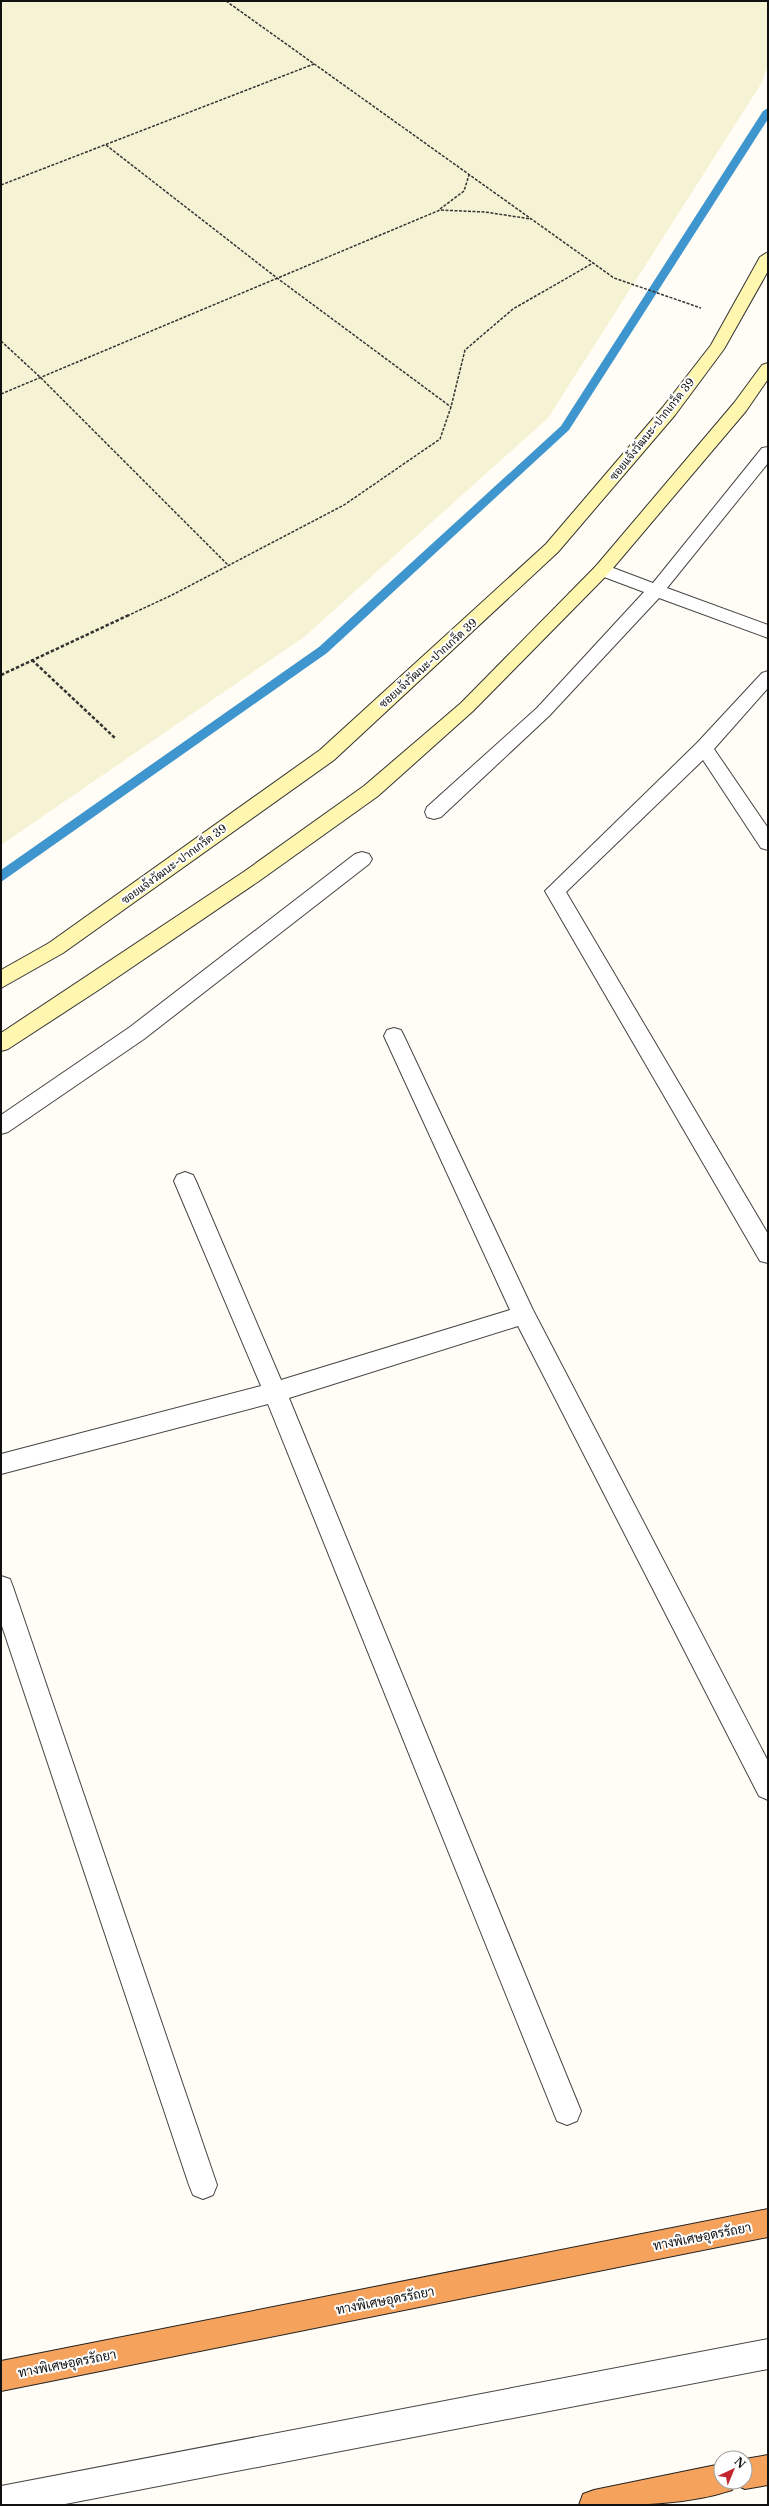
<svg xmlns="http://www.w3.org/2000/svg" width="769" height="2506" font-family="'Libre Baskerville',Sarabun,serif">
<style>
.farmland{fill:#f6f3d4}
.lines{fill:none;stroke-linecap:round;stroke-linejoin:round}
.stream{fill:#3f96cf;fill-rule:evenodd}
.minor-casing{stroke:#444;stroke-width:2}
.secondary-casing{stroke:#333;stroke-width:2}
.motorway-casing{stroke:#222;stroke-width:2}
.path-far1{stroke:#333;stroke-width:1.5;stroke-dasharray:3 1.5;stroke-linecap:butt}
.path{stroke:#333;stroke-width:2.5;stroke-dasharray:3.5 2;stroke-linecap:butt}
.minor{fill:#fff;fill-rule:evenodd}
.secondary{fill:#fff6b0;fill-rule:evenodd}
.motorway{fill:#f5a25d;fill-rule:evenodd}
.labels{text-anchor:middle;stroke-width:4;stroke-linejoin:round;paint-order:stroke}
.street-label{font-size:11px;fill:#111;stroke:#fff}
.near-street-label{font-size:13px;fill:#111;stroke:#fff}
</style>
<rect width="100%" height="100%" fill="#fffdf5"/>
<polygon class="farmland" points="1,1 768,1 768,65 761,84 548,418 304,637 1,845"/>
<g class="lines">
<polygon class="stream" points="768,108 768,119 569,430 327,653 1,882 1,870 319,647 561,426 763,111"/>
<defs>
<g id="minor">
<polygon points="768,447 768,463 667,588 768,625 768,638 659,598 549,716 441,817 434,819 427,817 425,812 427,807 537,708 644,592 596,574 593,570 596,566 608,566 653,583 762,448"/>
<polygon points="768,671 768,688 714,749 768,828 768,850 761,848 703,760 566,892 768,1234 768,1263 760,1261 545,891 697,743 762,673"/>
<polygon points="362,852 369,854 372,859 369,864 144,1039 8,1132 1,1134 1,1115 130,1027 355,854"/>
<polygon points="394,1028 401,1030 404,1036 533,1310 768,1761 768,1800 759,1796 518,1326 289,1398 581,2111 577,2121 567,2125 557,2121 268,1404 1,1474 1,1454 261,1386 174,1181 177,1175 185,1172 193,1175 196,1181 281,1380 510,1310 384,1036 387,1030"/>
<polygon points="1,1576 10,1579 13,1587 217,2185 213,2195 203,2199 193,2195 189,2185 1,1623"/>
<polygon points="768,2339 768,2369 60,2505 1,2505 1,2486"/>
</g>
<g id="secondary">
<polygon points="768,252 768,271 724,349 675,415 558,552 334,760 63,953 1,988 1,970 49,943 320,750 546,544 663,407 711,345 760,257"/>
<polygon points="768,363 768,379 746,411 608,574 473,711 378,796 259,881 100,989 8,1049 1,1051 1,1033 245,871 364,786 461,703 596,566 734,403 762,365"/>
</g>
<g id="motorway">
<polygon points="768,2209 768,2237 1,2391 1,2361"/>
<path d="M768 2455V2485L745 2489 734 2484 732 2490C684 2506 630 2505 579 2505L583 2494 594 2490 721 2464V2482H745V2459Z"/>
</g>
</defs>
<use href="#minor" class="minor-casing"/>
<use href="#secondary" class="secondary-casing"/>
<use href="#motorway" class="motorway-casing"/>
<g class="path-far1">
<polyline points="226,1 614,278 701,308"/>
<polyline points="106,145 277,278 451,407"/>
<polyline points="1,185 314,64"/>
<polyline points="440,209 464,191 469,175"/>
<polyline points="1,341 41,378 228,565"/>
<polyline points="1,394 440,210 485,212 531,219"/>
<polyline points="127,616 172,595 344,505 440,439 451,407 465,350 513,309 593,263"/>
</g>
<g class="path">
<polyline points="32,660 115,738"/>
<polyline points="1,675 129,615"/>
</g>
<use href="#minor" class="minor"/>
<use href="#secondary" class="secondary"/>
<use href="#motorway" class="motorway"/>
</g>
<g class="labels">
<g class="street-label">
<text transform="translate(652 429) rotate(-51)" y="4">ซอยแจ้งวัฒนะ-ปากเกร็ด 39</text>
<text transform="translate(428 663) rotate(-42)" y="4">ซอยแจ้งวัฒนะ-ปากเกร็ด 39</text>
<text transform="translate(174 864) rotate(-36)" y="4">ซอยแจ้งวัฒนะ-ปากเกร็ด 39</text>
</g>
<g class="near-street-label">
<text transform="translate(702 2236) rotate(-11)" y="5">ทางพิเศษอุดรรัถยา</text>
<text transform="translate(385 2300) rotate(-11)" y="5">ทางพิเศษอุดรรัถยา</text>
<text transform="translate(67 2363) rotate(-11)" y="5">ทางพิเศษอุดรรัถยา</text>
</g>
</g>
<rect width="769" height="2506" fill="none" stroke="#111111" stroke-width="4"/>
<g transform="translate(733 2470) rotate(44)"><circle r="19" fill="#ffffff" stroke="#a0a0a0"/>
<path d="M0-3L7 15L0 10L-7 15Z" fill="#c4262e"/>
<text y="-6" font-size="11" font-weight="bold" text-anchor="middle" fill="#111111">N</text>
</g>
</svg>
